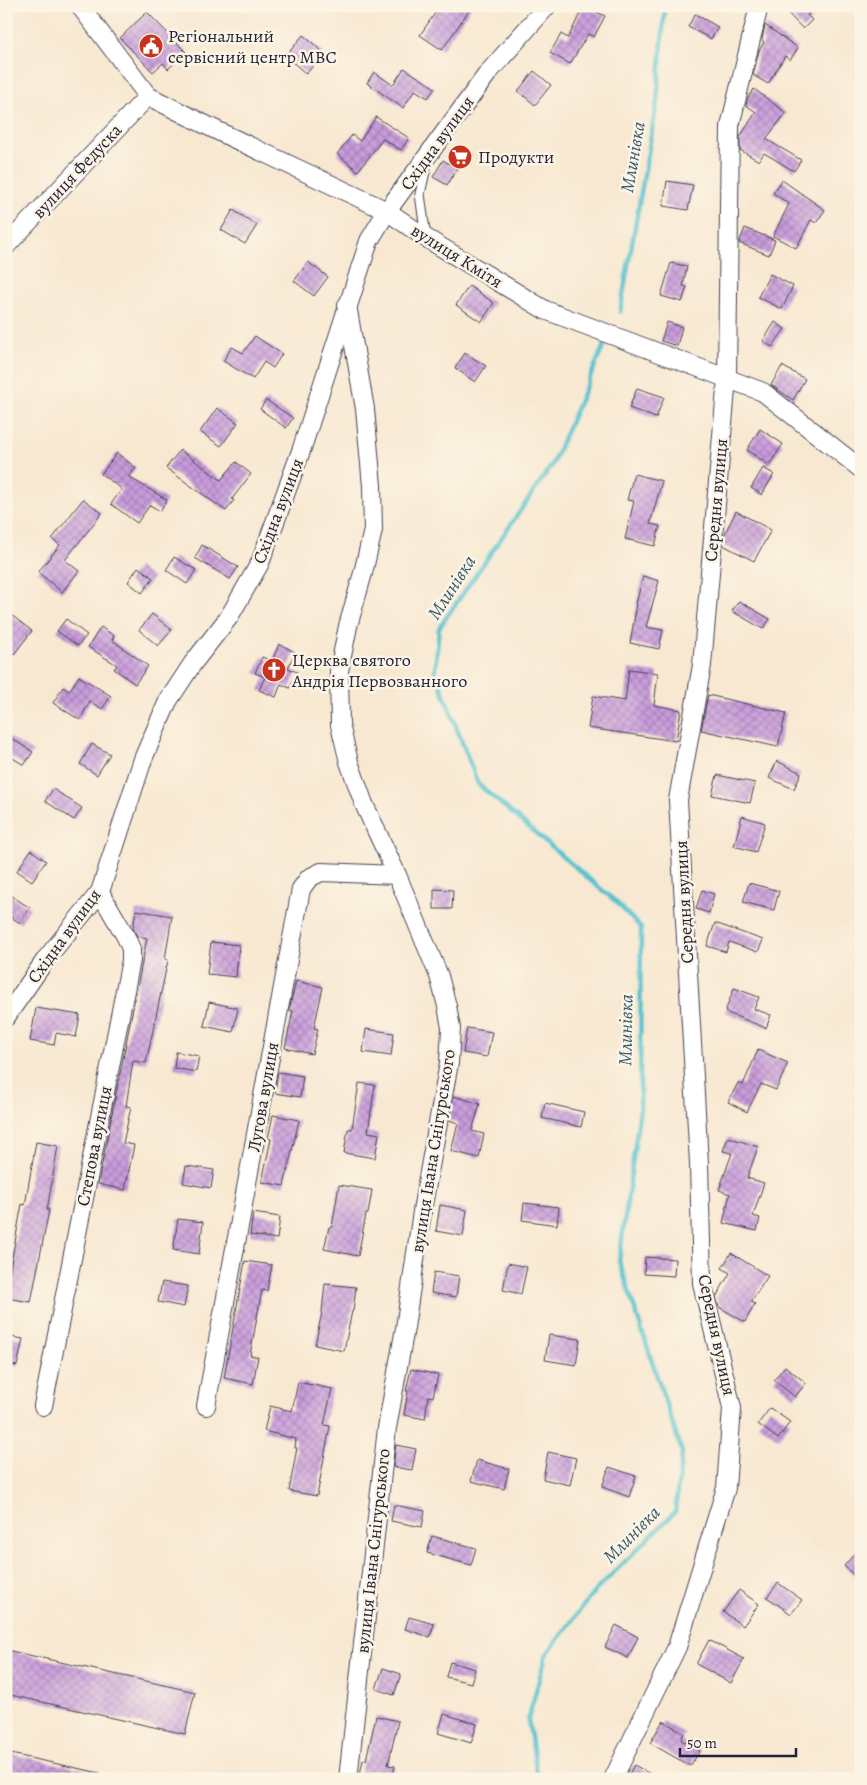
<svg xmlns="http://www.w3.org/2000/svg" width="867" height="1785" font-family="Alegreya,serif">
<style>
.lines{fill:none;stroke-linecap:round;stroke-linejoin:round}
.stream{stroke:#57c3cf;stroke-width:4.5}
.building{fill:url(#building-cross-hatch)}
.lane-casing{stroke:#424052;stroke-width:11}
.street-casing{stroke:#424052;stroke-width:20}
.lane{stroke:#fff;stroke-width:9}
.street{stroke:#fff;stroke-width:18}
.labels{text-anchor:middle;stroke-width:5;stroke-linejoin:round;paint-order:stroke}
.poi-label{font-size:18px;fill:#22223b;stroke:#fcf5e5;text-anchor:start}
.street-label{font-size:18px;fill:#22223b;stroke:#fcf5e5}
.water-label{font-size:19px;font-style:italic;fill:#355a6f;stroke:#fcf5e5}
</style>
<defs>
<pattern id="building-cross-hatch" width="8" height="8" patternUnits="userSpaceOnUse" patternTransform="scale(1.25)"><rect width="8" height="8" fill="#c99cdc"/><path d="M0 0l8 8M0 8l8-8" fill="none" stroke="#a37fb4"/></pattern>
</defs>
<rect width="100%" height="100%" fill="#fcf5e5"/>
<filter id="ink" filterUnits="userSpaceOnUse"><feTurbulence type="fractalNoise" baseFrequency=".02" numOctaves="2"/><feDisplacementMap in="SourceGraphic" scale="10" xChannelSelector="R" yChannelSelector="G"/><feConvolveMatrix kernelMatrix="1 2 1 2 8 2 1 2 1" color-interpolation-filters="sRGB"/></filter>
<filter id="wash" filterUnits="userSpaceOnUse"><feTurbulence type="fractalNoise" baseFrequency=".0096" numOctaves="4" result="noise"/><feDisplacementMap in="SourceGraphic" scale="20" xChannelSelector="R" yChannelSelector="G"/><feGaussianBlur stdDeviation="1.12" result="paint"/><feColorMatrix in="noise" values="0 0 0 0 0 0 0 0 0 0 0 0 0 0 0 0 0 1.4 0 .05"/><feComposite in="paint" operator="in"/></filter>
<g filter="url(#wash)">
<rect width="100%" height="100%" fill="#f8e8d1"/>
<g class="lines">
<g class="stream">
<polyline points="620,312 657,102 665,6"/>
<polyline points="538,1779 528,1719 546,1655 594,1592 675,1512 682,1452 619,1261 640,1108 641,928 615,901 478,784 435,671 439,628 552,465 604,345"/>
</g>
</g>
<g id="blocks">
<g class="building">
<polygon points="440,6 472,6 442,50 420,35"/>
<polygon points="584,6 605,16 594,37 588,34 570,64 550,53 561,34 568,38"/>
<polygon points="781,6 816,6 807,15 812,20 803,29"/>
<polygon points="147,12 186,52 168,69 163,63 153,72 120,38"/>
<polygon points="695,14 718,27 711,39 688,27"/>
<polygon points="765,25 798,48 790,60 785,56 768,84 753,75 759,51 764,42 762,40"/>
<polygon points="303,35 324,53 306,74 286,56"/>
<polygon points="404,68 435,88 428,98 415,90 403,108 367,83 374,72 393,85"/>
<polygon points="534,71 551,85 535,105 518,91"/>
<polygon points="754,89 786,113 766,139 801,160 794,171 764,153 759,161 740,150 740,137 756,112 746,105 748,98"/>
<polygon points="376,117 409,138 401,150 383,139 358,171 337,154 352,135 360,141"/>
<polygon points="443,160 457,169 447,185 433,177"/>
<polygon points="782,180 825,210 816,223 811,220 796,248 773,236 789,204 773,193"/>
<polygon points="667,181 693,185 688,210 663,206"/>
<polygon points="233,210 257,225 245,244 221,230"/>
<polygon points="745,228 775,240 769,255 739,243"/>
<polygon points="308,262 328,277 314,296 294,281"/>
<polygon points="671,263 687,266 683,286 687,287 682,302 661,296"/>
<polygon points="770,274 793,286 782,309 758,297"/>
<polygon points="469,286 494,303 481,322 456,305"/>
<polygon points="667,322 682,327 677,346 661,341"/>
<polygon points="775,322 785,329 772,347 763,341"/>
<polygon points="255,336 282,354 273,368 264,362 253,379 223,361 232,347 243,353"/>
<polygon points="465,353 486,366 475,382 455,368"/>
<polygon points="782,366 805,379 793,400 771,385"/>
<polygon points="637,388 664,397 656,418 629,408"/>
<polygon points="266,400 293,418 286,428 260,409"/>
<polygon points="217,408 238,423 221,446 200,432"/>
<polygon points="760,429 783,444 769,465 747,450"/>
<polygon points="180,450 221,480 236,462 251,474 232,499 234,500 226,511 166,468"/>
<polygon points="117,453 136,468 129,477 167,500 160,511 150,505 137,523 111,504 122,489 101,474"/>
<polygon points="763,468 774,474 762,495 751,488"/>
<polygon points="634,474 662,481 650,524 660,526 655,546 625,539 634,501 627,500"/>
<polygon points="83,499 102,513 65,560 79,571 62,592 38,572 60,545 52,539"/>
<polygon points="736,511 771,530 754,561 723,545 724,535"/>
<polygon points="202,545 238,567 230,579 195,558"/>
<polygon points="174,557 196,570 187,584 166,570"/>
<polygon points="138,567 153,578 142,593 128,582"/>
<polygon points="643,576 659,581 646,627 663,630 659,649 630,643 637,604 636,604"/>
<polygon points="739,601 770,619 763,629 732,611"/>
<polygon points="6,611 32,631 14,654 6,648"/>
<polygon points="152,614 172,630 158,646 139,630"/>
<polygon points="66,619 87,635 78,646 57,631"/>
<polygon points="101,627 114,636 112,640 148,666 135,684 114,669 117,665 88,647"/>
<polygon points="279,644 295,652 288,668 297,672 290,688 281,684 276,697 259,690 265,677 255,673 262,657 272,661"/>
<polygon points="629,669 658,673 654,705 681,710 676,741 588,728 593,696 625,701"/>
<polygon points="79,676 111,696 102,709 90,701 80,720 53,703 63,687 69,691"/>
<polygon points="708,695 786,713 778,747 701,730"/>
<polygon points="6,735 33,752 24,765 6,754"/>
<polygon points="92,744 110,754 97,775 80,764"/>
<polygon points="777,761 801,773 794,789 769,778"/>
<polygon points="717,775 755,783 750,803 712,795"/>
<polygon points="53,789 82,808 74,820 45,801"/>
<polygon points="742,816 765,823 756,852 734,846"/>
<polygon points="31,850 46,861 32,881 17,871"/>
<polygon points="749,883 779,891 774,910 743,902"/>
<polygon points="434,889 453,890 452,909 434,909"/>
<polygon points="702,890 714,894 709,913 696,909"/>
<polygon points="6,892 30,908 20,923 6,914"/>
<polygon points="136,910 172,916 165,959 168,960 146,1063 133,1061 126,1106 131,1107 123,1143 134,1145 125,1190 98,1184 147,938 137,936 133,928"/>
<polygon points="715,923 763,940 758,952 729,942 726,952 707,946"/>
<polygon points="211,942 239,945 236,977 207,974"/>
<polygon points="296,981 323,987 314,1028 318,1029 312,1054 285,1048 293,1011 289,1010"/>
<polygon points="734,988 759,997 754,1009 771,1015 766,1028 725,1012"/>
<polygon points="209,1002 238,1008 233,1032 204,1026"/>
<polygon points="36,1008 80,1015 76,1037 56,1033 54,1045 30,1041"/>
<polygon points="467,1028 492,1032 487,1057 463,1053"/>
<polygon points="366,1029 394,1033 391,1056 363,1052"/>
<polygon points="758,1050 788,1063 776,1090 761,1084 747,1112 728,1102 738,1083 743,1085"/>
<polygon points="176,1052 199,1056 196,1072 174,1068"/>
<polygon points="278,1072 303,1076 300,1097 275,1093"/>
<polygon points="359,1083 375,1085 368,1132 379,1134 375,1158 344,1153 348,1129 352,1129"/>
<polygon points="454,1096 480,1104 472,1131 484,1134 479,1158 451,1151 458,1123 449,1120"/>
<polygon points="545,1103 584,1112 581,1127 542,1118"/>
<polygon points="273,1115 299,1120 284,1186 262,1182 271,1139 268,1138"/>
<polygon points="728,1137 758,1147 747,1178 764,1183 753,1216 760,1218 757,1231 723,1223 730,1194 719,1190 732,1153 723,1151"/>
<polygon points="36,1142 58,1146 47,1210 49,1210 31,1302 6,1298 6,1290 22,1204 25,1205"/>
<polygon points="186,1166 214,1170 211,1188 183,1183"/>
<polygon points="339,1185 372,1190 368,1214 366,1214 358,1256 324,1249 329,1227 332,1227"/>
<polygon points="524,1203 559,1207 557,1225 522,1220"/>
<polygon points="440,1205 467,1210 463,1236 436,1231"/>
<polygon points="253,1213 280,1217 277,1239 250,1235"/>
<polygon points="178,1219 203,1222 199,1254 173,1250"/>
<polygon points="731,1253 768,1276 751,1302 755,1304 745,1322 719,1307 716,1297 730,1273 722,1268"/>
<polygon points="645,1257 675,1259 674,1276 644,1274"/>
<polygon points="245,1261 272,1265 267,1291 262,1290 250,1355 258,1357 253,1384 224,1378"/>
<polygon points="508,1263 527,1267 521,1294 503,1290"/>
<polygon points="434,1272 459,1276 456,1297 431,1293"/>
<polygon points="162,1282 188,1286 184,1307 158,1302"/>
<polygon points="325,1284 356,1287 353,1311 352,1311 344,1351 315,1345 322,1312"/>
<polygon points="549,1335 580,1339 576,1365 545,1360"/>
<polygon points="6,1336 23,1339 17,1366 6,1364"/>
<polygon points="785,1366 806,1383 795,1397 774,1380"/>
<polygon points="411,1369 438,1375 433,1397 428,1396 425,1419 404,1415 408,1391 406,1391"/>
<polygon points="298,1382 332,1389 324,1425 330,1426 317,1496 289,1491 297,1448 295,1448 296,1439 264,1431 270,1406 292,1411"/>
<polygon points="770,1408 790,1422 778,1439 758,1424"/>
<polygon points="396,1445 416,1449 412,1470 393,1467"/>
<polygon points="548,1452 576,1458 570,1485 543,1479"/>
<polygon points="477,1460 509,1469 504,1489 471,1481"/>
<polygon points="609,1467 636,1476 629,1497 602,1487"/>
<polygon points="394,1505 425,1511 422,1527 391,1521"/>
<polygon points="432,1536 476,1548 471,1565 427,1553"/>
<polygon points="861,1546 861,1581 844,1566"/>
<polygon points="778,1583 802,1600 791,1614 767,1597"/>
<polygon points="739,1590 759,1604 743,1626 723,1612"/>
<polygon points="409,1617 434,1624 430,1637 405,1629"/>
<polygon points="616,1625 638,1637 628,1658 605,1647"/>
<polygon points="709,1640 744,1659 731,1683 696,1664"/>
<polygon points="6,1650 195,1692 185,1734 6,1694"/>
<polygon points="450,1662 475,1669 471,1683 446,1677"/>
<polygon points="383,1668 401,1674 394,1695 376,1689"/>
<polygon points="444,1714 477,1724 471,1743 438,1733"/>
<polygon points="376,1716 398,1721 388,1765 395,1766 392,1779 359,1779 363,1760 366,1760"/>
<polygon points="663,1721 684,1733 681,1740 700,1751 690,1766 650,1743"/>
<polygon points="6,1753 100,1773 99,1779 6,1779"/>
<polygon points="634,1765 659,1779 626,1779"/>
</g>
</g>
</g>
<g filter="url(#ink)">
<use href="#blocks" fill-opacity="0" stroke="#424052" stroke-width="1"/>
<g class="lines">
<defs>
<polyline id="lane" points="426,167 420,194 426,238"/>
<g id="street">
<polyline points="80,6 148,96 220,132 387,211 426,238 545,310 763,392 861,469"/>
<polyline points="6,246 148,96"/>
<polyline points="347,305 365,409 372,486 373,530 363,573 348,626 339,671 340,725 349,762 364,804 397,875 439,976 447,1006 451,1028 449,1063 423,1205 405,1328 387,1428 348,1779"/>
<polyline points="6,1017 46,959 100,892 143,759 168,701 193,663 229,617 260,563 301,451 369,241 387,211 488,73 547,6"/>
<polyline points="43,1406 131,960 131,949 126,937 100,892"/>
<polyline points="206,1406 301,889 309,878 321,872 397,875"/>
<polyline points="613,1779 677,1647 726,1488 732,1408 702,1283 699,1163 678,800 702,665 727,378 730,126 759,6"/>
</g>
</defs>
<use href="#lane" class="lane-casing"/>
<use href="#street" class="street-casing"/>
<use href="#lane" class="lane"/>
<use href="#street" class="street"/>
</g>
</g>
<defs>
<symbol id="civic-disc" viewBox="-11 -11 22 22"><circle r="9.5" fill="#c8321e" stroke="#fcf5e5"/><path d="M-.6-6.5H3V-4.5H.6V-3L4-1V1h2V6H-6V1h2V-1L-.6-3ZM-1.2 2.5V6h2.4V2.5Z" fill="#fff"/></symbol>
<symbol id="supermarket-disc" viewBox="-11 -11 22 22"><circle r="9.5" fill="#c8321e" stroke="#fcf5e5"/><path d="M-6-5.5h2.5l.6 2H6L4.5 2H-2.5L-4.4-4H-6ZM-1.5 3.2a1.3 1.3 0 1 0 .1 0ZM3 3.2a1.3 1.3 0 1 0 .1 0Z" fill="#fff"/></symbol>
<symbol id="church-disc" viewBox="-11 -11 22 22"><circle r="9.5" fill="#c8321e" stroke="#fcf5e5"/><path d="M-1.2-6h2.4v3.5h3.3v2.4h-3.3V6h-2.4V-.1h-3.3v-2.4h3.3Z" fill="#fff"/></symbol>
</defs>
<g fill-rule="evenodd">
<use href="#civic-disc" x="137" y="32" width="28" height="28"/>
<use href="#supermarket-disc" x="446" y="143" width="28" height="28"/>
<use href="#church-disc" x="260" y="656" width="28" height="28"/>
</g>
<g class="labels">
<g class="poi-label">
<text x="168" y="42">Регіональний<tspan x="168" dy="21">сервісний центр МВС</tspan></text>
<text x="478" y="163">Продукти</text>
<text x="292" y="666">Церква святого<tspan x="292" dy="21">Андрія Первозванного</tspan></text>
</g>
<g class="street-label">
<text transform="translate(437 143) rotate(-54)" y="6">Східна вулиця</text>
<text transform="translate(77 171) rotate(-47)" y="6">вулиця Федуска</text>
<text transform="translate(457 256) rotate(32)" y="6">вулиця Кмітя</text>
<text transform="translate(716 500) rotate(-85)" y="6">Середня вулиця</text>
<text transform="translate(278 511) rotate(-69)" y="6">Східна вулиця</text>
<text transform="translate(684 902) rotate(-93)" y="6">Середня вулиця</text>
<text transform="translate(64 936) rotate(-54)" y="6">Східна вулиця</text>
<text transform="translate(263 1097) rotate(-80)" y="6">Лугова вулиця</text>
<text transform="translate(94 1146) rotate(-79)" y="6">Степова вулиця</text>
<text transform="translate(433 1151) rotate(-81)" y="6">вулиця Івана Снігурського</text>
<text transform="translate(717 1335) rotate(78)" y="6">Середня вулиця</text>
<text transform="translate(373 1551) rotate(-84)" y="6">вулиця Івана Снігурського</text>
</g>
<g class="water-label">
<text transform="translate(632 157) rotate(-80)" y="7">Млинівка</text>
<text transform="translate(451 587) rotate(-57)" y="7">Млинівка</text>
<text transform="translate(625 1030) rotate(-89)" y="7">Млинівка</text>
<text transform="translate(631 1534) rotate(-45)" y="7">Млинівка</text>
</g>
</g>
<rect width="867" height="1785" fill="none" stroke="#fcf5e5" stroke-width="25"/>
<path d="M680 1748v8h116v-8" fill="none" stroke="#22223b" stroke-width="2.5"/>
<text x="687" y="1748" font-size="15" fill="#22223b" stroke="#fcf5e5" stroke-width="4" paint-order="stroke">50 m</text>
</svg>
